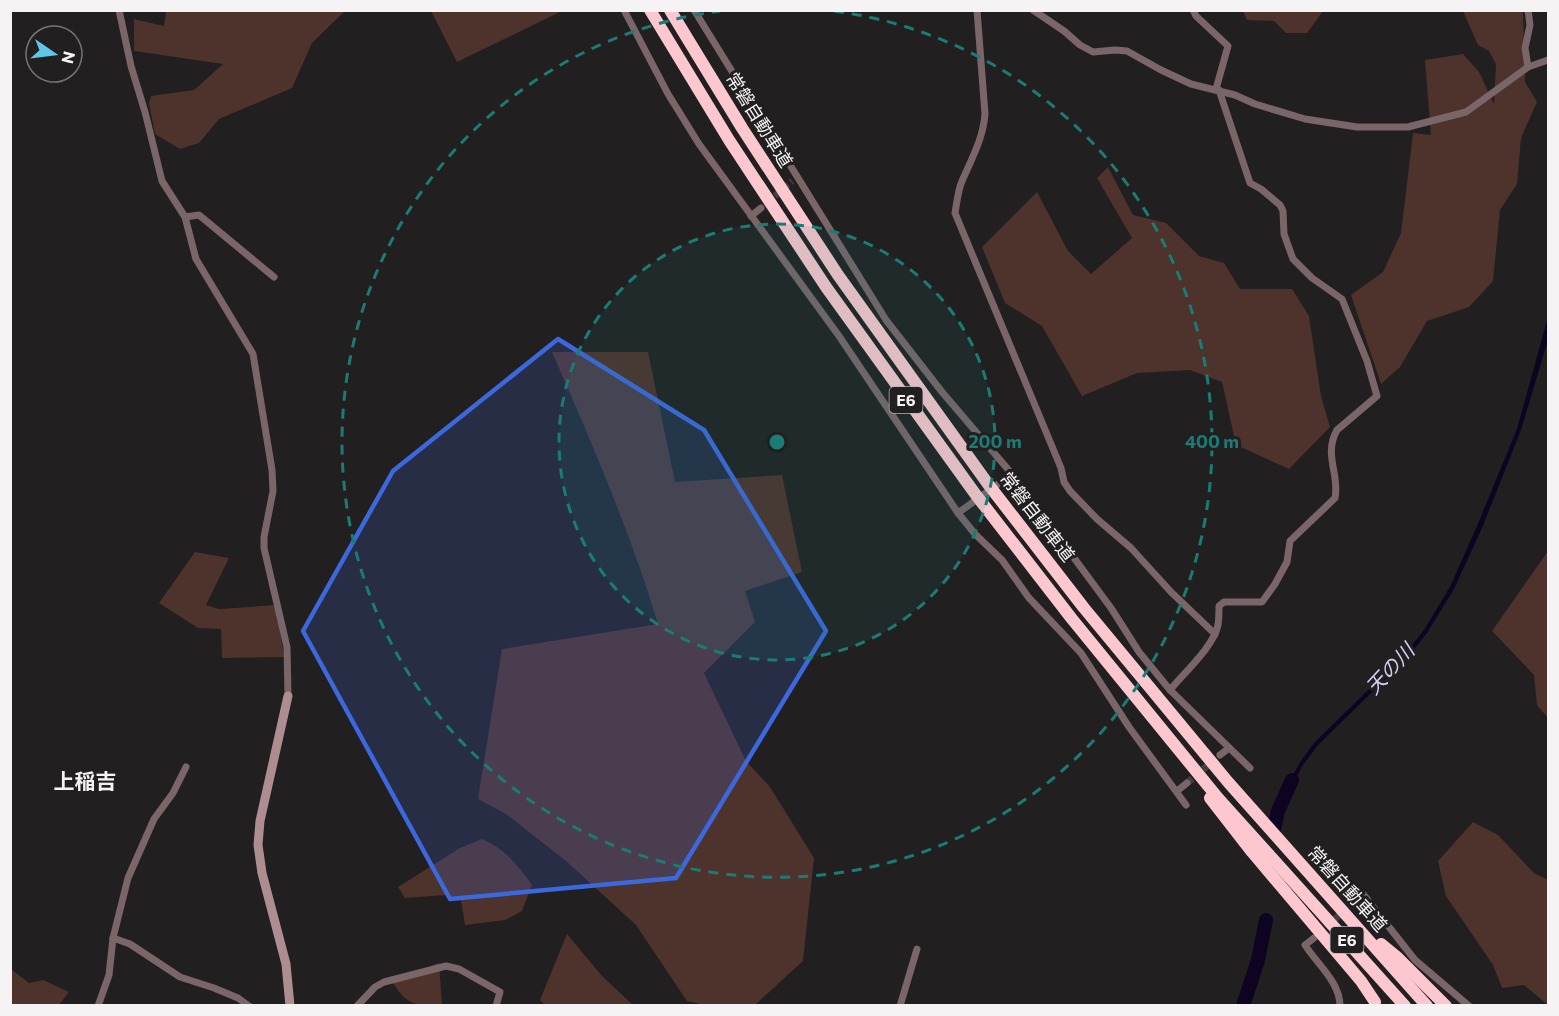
<svg xmlns="http://www.w3.org/2000/svg" width="1559" height="1016" font-family="Commissioner,'Noto Sans JP',sans-serif">
<style>
.green{fill:#4e322c}
.water{fill:#0e0421}
.lines{fill:none;stroke-linecap:round;stroke-linejoin:round}
.river{stroke:#0e0421;stroke-width:14}
.street-tunnel{stroke:#413f40;stroke-width:7;stroke-dasharray:7 3.5;stroke-linecap:butt}
.street{stroke:#7a6568;stroke-width:7}
.secondary{stroke:#ae8d91;stroke-width:9}
.highway{stroke:#fcc7cf;stroke-width:12}
.marked{fill:#3d67dc;fill-opacity:0.2;stroke:#3d67dc;stroke-width:4.5;stroke-linejoin:round}
.ring{fill:none;stroke:#1a7c75;stroke-width:3;stroke-dasharray:10 8}
.labels{text-anchor:middle;stroke-width:6;stroke-linejoin:round;paint-order:stroke}
.shield{fill:#211f20;stroke:#b5b3b4;stroke-width:1.5}
.shield-label{font-size:16px;font-weight:bold;fill:#f5f3f4}
.street-label{font-size:18px;fill:#f5f3f4;stroke:#211f20}
.water-label{font-size:20px;font-style:italic;fill:#d6cef5;stroke:#211f20}
.quarter-label{font-size:21px;font-weight:bold;fill:#f5f3f4;stroke:#211f20}
.centre{fill:#1a7c75;stroke:#211f20;stroke-width:3}
.ring-label{font-size:18px;text-anchor:middle;font-weight:bold;fill:#1a7c75;stroke:#211f20;stroke-width:6;stroke-linejoin:round;paint-order:stroke}
</style>
<rect width="100%" height="100%" fill="#211f20"/>
<g class="green">
<polygon points="166,11 166,10 345,11 312,43 292,88 219,119 199,143 180,149 155,134 149,103 151,96 194,90 223,64 134,51 134,19 164,26"/>
<polygon points="431,11 431,10 562,11 457,62"/>
<polygon points="1243,11 1323,11 1307,33 1286,33 1274,21 1247,20"/>
<polygon points="1463,11 1523,11 1525,82 1537,102 1521,138 1517,184 1500,210 1493,281 1469,307 1427,321 1400,367 1381,384 1351,295 1383,272 1401,233 1413,133 1431,135 1425,60 1463,54 1479,72 1494,104 1496,64 1489,51 1478,45"/>
<polygon points="1108,167 1133,215 1166,223 1199,256 1224,263 1240,289 1292,289 1309,316 1321,396 1330,427 1289,469 1236,445 1222,382 1190,370 1137,373 1082,396 1042,326 1005,303 982,247 1037,192 1068,251 1091,274 1132,238 1097,178"/>
<path d="M552 352H648L675 482 782 475 802 572 745 591 755 622 704 673 746 761 770 787 814 858 803 961 755 1005H704L687 1001 636 925 566 861 506 814 478 799 502 649 658 624C630 531 591 441 552 352Z"/>
<polygon points="1548,551 1548,718 1537,705 1534,675 1492,631"/>
<polygon points="195,552 229,558 206,605 219,609 276,605 284,657 222,658 221,629 198,628 159,603"/>
<polygon points="1473,822 1498,835 1534,873 1548,880 1548,1005 1524,985 1502,988 1493,965 1446,896 1438,861"/>
<path d="M482 839C505 849 518 865 532 885L522 911 505 920 465 925 461 900 446 895 405 898 398 887 460 848Z"/>
<polygon points="567,934 602,976 633,1005 545,1005 540,1000"/>
<path d="M439 963 442 1005C413 1005 407 1006 391 980Z"/>
<polygon points="11,969 29,983 43,980 69,992 59,1005 11,1005"/>
</g>
<polygon class="water" points="1548,317 1548,340 1521,430 1482,528 1454,589 1427,633 1407,658 1318,745 1303,765 1286,797 1283,794 1300,762 1315,742 1404,655 1424,630 1450,587 1477,526 1517,429"/>
<g class="lines">
<g class="river">
<polyline points="1274,829 1278,811 1292,780"/>
<polyline points="1243,1006 1258,960 1266,920"/>
</g>
<g class="street-tunnel">
<polyline points="767,203 792,181"/>
<polyline points="1187,783 1220,755"/>
<polyline points="1318,934 1345,910"/>
</g>
<g class="street">
<polyline points="119,10 131,66 145,112 162,181 185,217 196,259 253,354 272,470 273,491 264,537 264,548 287,647 288,696"/>
<polyline points="624,10 668,94 699,144 839,336 958,513 975,534 1002,560 1029,598 1081,653 1129,727 1186,805"/>
<polyline points="694,10 886,320 942,392 1012,474 1111,608 1139,652 1170,690 1250,768"/>
<path d="M977 10 985 114C983 139 972 158 962 181 958 190 957 202 955 213L1061 468 1064 482 1070 491 1097 519 1131 548 1171 592 1215 634"/>
<polyline points="1033,10 1064,31 1080,45 1093,52 1115,50 1127,51 1161,70 1191,84 1235,95 1255,104 1305,119 1357,127 1408,127 1466,112 1528,67 1548,60"/>
<polyline points="1193,10 1196,16 1228,46 1216,89"/>
<polyline points="1528,10 1530,25 1525,48 1528,67"/>
<polyline points="751,216 761,208"/>
<polyline points="185,217 199,215 274,277"/>
<polyline points="958,513 1012,474"/>
<path d="M1170 690C1184 673 1214 646 1218 625 1219 619 1219 612 1219 606L1224 602H1262L1275 584 1287 562 1290 541 1335 498C1340 474 1323 455 1337 430L1377 396 1367 361 1342 299 1312 278 1293 259 1284 234 1283 211 1280 205 1261 189 1250 183 1219 90"/>
<polyline points="1220,755 1229,748"/>
<polyline points="1177,791 1187,783"/>
<polyline points="1352,904 1363,894 1415,960 1469,1006"/>
<polyline points="113,938 130,944 180,977 214,988 238,998 249,1006"/>
<path d="M1314 938 1305 945C1317 964 1340 982 1340 1006"/>
<polyline points="98,1006 109,975 113,938 128,878 154,819 173,793 186,767"/>
<polyline points="357,1006 375,987 384,982 446,966 459,969 500,992 496,1006"/>
<polyline points="900,1006 917,949"/>
</g>
<polyline class="secondary" points="288,696 260,821 258,845 262,873 286,964 290,1006"/>
<g class="highway">
<polyline points="650,10 729,140 826,287 976,495 1072,619 1218,798 1405,1006"/>
<polyline points="670,10 742,128 838,275 988,484 1084,608 1228,782 1427,1006"/>
<polyline points="1210,798 1252,852 1361,981 1375,1002"/>
<polyline points="1381,944 1398,958 1446,1006"/>
</g>
</g>
<path class="marked" d="M558 339 704 430 826 631 676 878 450 899 303 631 393 471Z"/>
<circle cx="777" cy="442" r="218" fill="#1a7c75" fill-opacity=".12"/>
<g class="ring">
<circle cx="777" cy="442" r="218"/>
<path d="M834 11A435 435 0 1 1 720 11"/>
</g>
<g class="labels">
<g class="shield">
<rect x="889.5" y="387" width="33" height="26" rx="4.5"/>
<rect x="1330.5" y="927" width="33" height="26" rx="4.5"/>
</g>
<g class="shield-label">
<text x="906" y="406">E6</text>
<text x="1347" y="946">E6</text>
</g>
<g class="street-label">
<text transform="translate(759 120) rotate(58)" y="6">常磐自動車道</text>
<text transform="translate(1037 517) rotate(52)" y="6">常磐自動車道</text>
<text transform="translate(1347 889) rotate(48)" y="6">常磐自動車道</text>
</g>
<g class="water-label">
<text transform="translate(1390 669) rotate(-47)" y="7">天の川</text>
</g>
<g class="quarter-label">
<text x="85" y="789">上稲吉</text>
</g>
</g>
<circle cx="777" cy="442" r="9" class="centre"/>
<g class="ring-label">
<text x="995" y="448">200 m</text>
<text x="1212" y="448">400 m</text>
</g>
<rect width="1559" height="1016" fill="none" stroke="#f5f3f4" stroke-width="24"/>
<g transform="translate(54 54) rotate(104)"><circle r="28" fill="#211f20" stroke="#767475" stroke-width="1.5"/>
<path d="M0-4.5L10 22L0 15L-10 22Z" fill="#5dc7e8"/>
<text y="-9" font-size="16" font-weight="bold" text-anchor="middle" fill="#f5f3f4">N</text>
</g>
</svg>
